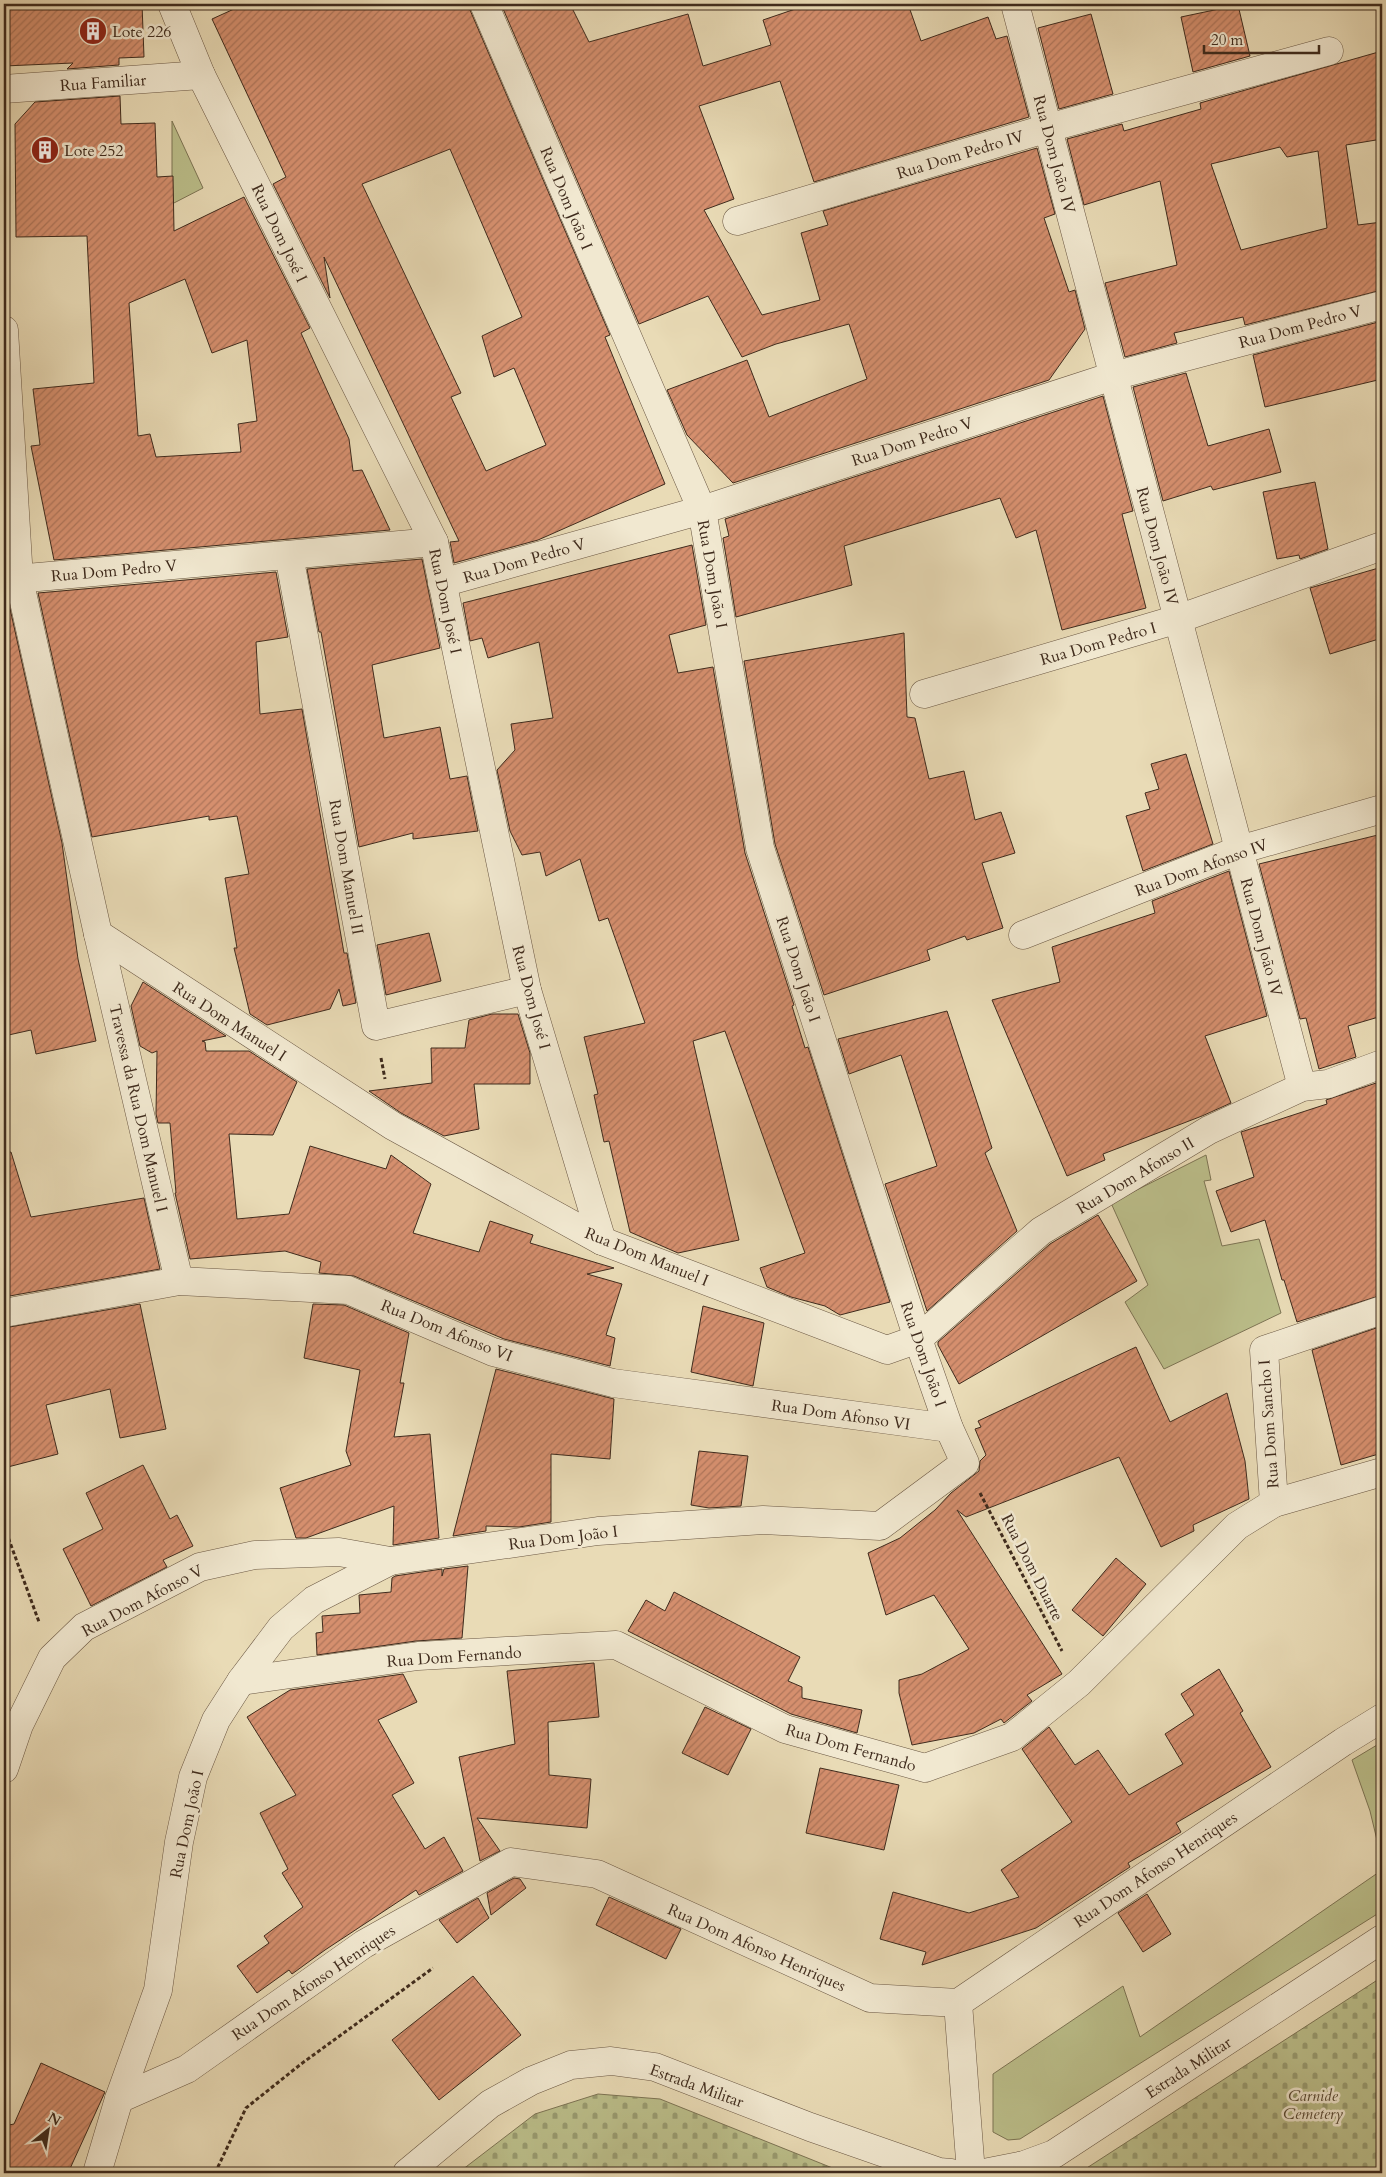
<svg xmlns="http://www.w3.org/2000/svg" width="1386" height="2177" font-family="Cardo,serif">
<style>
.green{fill:#bbbe8a;stroke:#7d7454}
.cemetery{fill:url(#cemetery-stones);stroke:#7d7454}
.building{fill:url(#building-hatch);stroke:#3f2b1d;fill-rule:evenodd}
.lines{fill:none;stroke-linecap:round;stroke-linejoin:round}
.minor-casing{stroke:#6a5743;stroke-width:29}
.path{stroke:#3f2b1d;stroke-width:3;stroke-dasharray:4 2.5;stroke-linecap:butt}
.minor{stroke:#f1e8d0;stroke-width:28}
.labels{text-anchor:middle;stroke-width:5;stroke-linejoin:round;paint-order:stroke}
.poi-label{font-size:16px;fill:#3f2b1d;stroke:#f1e8d0;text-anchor:start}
.street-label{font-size:16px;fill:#3f2b1d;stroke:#f1e8d0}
.park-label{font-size:16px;font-style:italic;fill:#584833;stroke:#f1e8d0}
</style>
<defs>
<pattern id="cemetery-stones" width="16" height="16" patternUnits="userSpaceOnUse" patternTransform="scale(1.25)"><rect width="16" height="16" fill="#bbbe8a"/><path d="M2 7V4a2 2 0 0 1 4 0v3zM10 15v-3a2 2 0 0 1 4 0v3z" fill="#999b70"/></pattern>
<pattern id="building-hatch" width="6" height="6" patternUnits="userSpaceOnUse" patternTransform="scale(1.25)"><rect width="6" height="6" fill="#d58f6e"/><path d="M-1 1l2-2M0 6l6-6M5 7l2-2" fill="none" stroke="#ae755a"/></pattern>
</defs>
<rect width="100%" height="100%" fill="#e9dbb6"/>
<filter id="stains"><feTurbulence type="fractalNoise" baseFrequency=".004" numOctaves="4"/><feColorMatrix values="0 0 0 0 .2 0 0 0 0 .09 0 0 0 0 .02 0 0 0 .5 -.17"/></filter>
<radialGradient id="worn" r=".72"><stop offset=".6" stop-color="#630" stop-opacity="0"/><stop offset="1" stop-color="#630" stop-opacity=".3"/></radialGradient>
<g class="green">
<polygon points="172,121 203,188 172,204"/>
<polygon points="1206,1155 1211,1180 1204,1181 1222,1246 1259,1239 1281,1313 1164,1369 1125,1302 1148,1285 1111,1203"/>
<polygon points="1382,1742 1382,1861 1370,1811 1352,1760"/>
<polygon points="1382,1870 1382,1911 1020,2139 1008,2140 993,2132 993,2074 1123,1986 1140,2037"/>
</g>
<g class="cemetery">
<polygon points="1382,1977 1382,2173 1079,2173 1342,2003"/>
<polygon points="598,2094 660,2099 845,2173 458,2173 535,2114"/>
</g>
<g class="building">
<polygon points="50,4 142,4 144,57 119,58 119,65 67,69 73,63 4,66 4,6"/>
<path d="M245 4H469L470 10 610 335 605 337 665 484 538 540 454 563 450 542 459 541 324 257 330 298 273 184 286 177 212 19ZM450 149 522 317 482 336 494 377 514 368 546 445 486 471 451 397 461 393 362 184Z"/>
<polygon points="501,4 570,4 589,42 688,14 703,66 771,45 763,20 810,4 908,4 921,41 988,17 996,39 1007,36 1029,117 814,182 780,81 699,106 734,199 704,210 762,315 820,300 801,233 828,225 823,211 1037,148 1055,214 1044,218 1069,292 1075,290 1085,329 1049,380 733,483 687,435 667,390 747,360 769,417 867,379 849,324 776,344 742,357 708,296 639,324"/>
<polygon points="1238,5 1250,56 1193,72 1181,17"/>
<polygon points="1091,14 1113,94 1059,109 1038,28"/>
<path d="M1382 51V139L1346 145 1358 225 1382 222V290L1245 325 1243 317 1174 333 1177 343 1125 357 1105 283 1177 265 1160 181 1084 205 1067 139 1122 124 1124 131 1201 109 1200 103ZM1280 147 1287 157 1318 151 1327 228 1241 250 1211 164Z"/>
<path d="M120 96 121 124 155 123 157 177 173 176 174 231 244 197 310 328 301 333 349 439 353 471 362 470 390 530 54 560 31 446 40 445 33 389 94 383 87 236 16 237 15 124 35 102ZM185 279 212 353 247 340 257 421 238 424 241 452 156 457 150 434 138 436 129 303Z"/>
<polygon points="1382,321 1382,379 1265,407 1253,355"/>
<polygon points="1186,373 1208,446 1269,429 1281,472 1213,490 1211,486 1163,501 1133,387"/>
<polygon points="1103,396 1133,511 1122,514 1146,608 1062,630 1036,530 1016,538 1000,498 844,546 852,585 736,617 723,538 729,536 725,519"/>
<polygon points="1315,482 1328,549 1300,559 1299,555 1277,559 1263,492"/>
<polygon points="692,545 706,625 669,635 678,673 713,667 745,853 794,1005 792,1006 805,1048 808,1047 890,1302 840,1315 825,1306 791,1297 767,1287 760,1268 805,1253 725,1031 693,1041 739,1240 678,1253 630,1232 609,1141 604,1142 594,1095 598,1094 584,1037 645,1023 608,918 599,921 580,859 546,876 540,852 522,855 510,831 497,770 515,750 511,724 553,718 539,642 488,658 482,638 470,641 463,603"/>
<polygon points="422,559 440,648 372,665 384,738 440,727 450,779 467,776 478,831 413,839 413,833 359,847 321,632 319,632 307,569"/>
<polygon points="1382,567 1382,638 1330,654 1310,588"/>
<polygon points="276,572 288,637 256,642 260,714 302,709 344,953 347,953 356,1003 343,1006 339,989 330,1009 267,1025 250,1014 234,948 237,948 225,878 249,874 237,816 209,820 209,816 92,837 38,593"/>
<polygon points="4,595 7,595 62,843 78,959 96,1041 36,1054 31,1030 4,1036"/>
<polygon points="904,633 907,717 915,718 929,779 964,771 975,820 1001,812 1015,853 982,863 1003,928 967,940 965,936 927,950 930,960 824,995 775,844 744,661"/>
<polygon points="1186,754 1213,844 1143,871 1126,816 1150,809 1145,793 1159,789 1151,764"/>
<polygon points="1382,834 1382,1016 1348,1026 1356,1057 1319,1069 1306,1018 1300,1019 1259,864"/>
<polygon points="1229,871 1267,1016 1205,1036 1231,1103 1202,1116 1103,1154 1105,1160 1067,1176 992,1000 1060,982 1052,947 1155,913 1152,901"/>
<polygon points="429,933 441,981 386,995 377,945"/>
<polygon points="143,982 226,1036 202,1041 205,1042 206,1051 249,1051 297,1082 273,1135 229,1134 237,1219 289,1214 310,1146 386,1169 391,1155 431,1184 413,1233 479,1252 490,1221 533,1235 530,1243 614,1268 587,1274 622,1284 606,1335 615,1338 610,1366 504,1339 354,1276 319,1273 321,1262 285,1251 190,1259 175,1193 176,1193 170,1123 158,1123 156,1114 157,1051 152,1053 140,1046 131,1006"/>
<polygon points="947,1011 992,1148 985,1153 1017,1231 927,1311 885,1184 937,1166 901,1055 849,1074 838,1039"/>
<polygon points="492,1014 518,1014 530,1053 530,1084 474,1084 479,1129 444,1136 401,1113 369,1091 432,1083 431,1048 465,1048 469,1020"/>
<polygon points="1382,1081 1382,1295 1297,1322 1284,1280 1282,1280 1265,1220 1231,1232 1216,1191 1254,1177 1241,1132 1327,1104 1326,1100"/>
<polygon points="11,1152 31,1217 144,1198 160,1269 4,1297 4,1153"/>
<polygon points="1098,1215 1137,1281 959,1384 938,1345 938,1342 1050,1244"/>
<polygon points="140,1304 166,1429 120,1438 110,1389 46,1405 58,1454 4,1468 4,1328"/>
<polygon points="313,1304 344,1305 409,1333 400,1383 404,1383 394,1437 430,1434 439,1538 393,1545 394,1506 306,1538 296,1538 280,1488 351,1465 346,1451 360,1370 304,1358"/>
<polygon points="703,1306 764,1323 753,1386 691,1372"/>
<polygon points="1382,1326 1382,1453 1341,1465 1312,1350"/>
<polygon points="1136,1347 1170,1422 1227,1393 1245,1461 1249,1499 1193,1525 1194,1531 1161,1547 1119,1457 966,1517 957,1510 1062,1674 1027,1695 1032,1701 1004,1723 1001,1719 974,1733 912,1745 899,1693 899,1680 922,1674 969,1649 934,1595 886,1615 868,1553 900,1538 935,1510 951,1493 979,1471 980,1461 986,1455 975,1429 981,1427 978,1421"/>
<polygon points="496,1369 614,1399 610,1459 551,1454 551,1522 519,1527 486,1526 486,1531 453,1536"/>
<polygon points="699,1451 748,1456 741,1506 709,1508 691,1505"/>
<polygon points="143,1465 170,1519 177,1515 193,1546 163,1560 167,1567 91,1606 63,1549 103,1529 86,1493"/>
<polygon points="1116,1558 1146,1584 1103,1636 1072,1610"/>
<polygon points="468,1566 462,1638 416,1641 317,1655 316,1633 323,1632 322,1616 360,1613 359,1595 391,1592 392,1578 395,1576 442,1569 442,1576 444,1569"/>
<polygon points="674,1592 800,1657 788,1681 802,1687 802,1698 862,1710 857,1733 791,1714 628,1631 646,1600 665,1611"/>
<polygon points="594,1663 599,1717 548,1722 549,1775 591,1779 587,1828 477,1818 500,1851 480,1861 459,1757 515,1744 507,1671"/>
<polygon points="1219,1669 1243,1711 1240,1713 1271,1767 1176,1823 1181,1832 1128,1863 1130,1867 1036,1928 922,1965 926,1952 880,1939 893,1892 969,1913 1019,1897 1001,1870 1072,1822 1022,1749 1049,1727 1075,1765 1098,1750 1129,1795 1183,1764 1165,1734 1194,1715 1181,1694"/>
<polygon points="403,1674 417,1702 378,1720 414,1783 392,1795 425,1849 444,1837 463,1871 419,1895 416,1890 325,1950 292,1974 289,1970 257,1993 237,1966 269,1943 264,1936 303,1907 282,1873 288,1869 260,1813 296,1795 247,1717 290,1690"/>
<polygon points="705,1707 751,1729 728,1775 682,1753"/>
<polygon points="820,1768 899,1785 884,1850 806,1833"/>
<polygon points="514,1878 520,1879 526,1888 491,1915 487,1893"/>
<polygon points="1147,1894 1171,1934 1143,1952 1118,1913"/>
<polygon points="609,1897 681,1929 666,1959 596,1925"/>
<polygon points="478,1898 489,1918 457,1943 439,1920"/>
<polygon points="473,1976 521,2035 439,2100 392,2040"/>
<polygon points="41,2063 105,2092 68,2173 4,2173 4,2126 14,2124"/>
</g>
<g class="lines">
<defs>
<g id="minor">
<polyline points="172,4 201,75 434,542 527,990 602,1241"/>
<polyline points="1015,4 1302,1087"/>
<polyline points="4,89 201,75"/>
<polyline points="737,221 1048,128 1329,51"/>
<polyline points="4,330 19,579 98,934 393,1126 602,1241 887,1350 918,1339 1041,1231 1209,1130 1302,1087 1328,1084 1382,1064"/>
<polyline points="289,555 376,1026 527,990"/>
<polyline points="4,580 434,542"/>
<polyline points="442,583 702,510 1113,376 1382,305"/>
<polyline points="924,694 1178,619 1382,546"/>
<polyline points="98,934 179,1281"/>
<polyline points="1023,935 1239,850 1382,809"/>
<polyline points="4,1313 179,1281 348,1290 493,1352 613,1383 949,1428"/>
<polyline points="1274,1503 1264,1350 1382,1310"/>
<polyline points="241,1681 418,1656 616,1645 785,1729 925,1768 1012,1737 1079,1683 1237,1526 1274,1503 1382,1472"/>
<polyline points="4,1769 19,1725 52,1658 84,1627 200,1567 255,1555 339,1552 390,1561"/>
<polyline points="958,2003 971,2173"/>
<polyline points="119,2099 187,2069 364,1944 511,1862 597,1874 870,1998 958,2003 1343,1742 1382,1718"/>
<polyline points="97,2173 119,2099 158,1990 179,1842 193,1777 216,1720 241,1681 281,1628 314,1600 390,1561 598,1531 763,1520 880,1526 965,1463 949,1428 918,1339 760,848 702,510 484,4"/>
<polyline points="407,2173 490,2104 531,2081 571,2065 611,2061 655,2067 810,2127 939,2172 951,2173"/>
<polyline points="984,2173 1024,2165 1054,2154 1382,1939"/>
</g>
</defs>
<use href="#minor" class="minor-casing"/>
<g class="path">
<polyline points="381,1058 385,1079"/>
<polyline points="980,1493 1062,1651"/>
<polyline points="4,1526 39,1622"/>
<polyline points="215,2173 246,2108 301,2064 433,1968"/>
</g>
<use href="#minor" class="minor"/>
</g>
<defs>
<symbol id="building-disc" viewBox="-11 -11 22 22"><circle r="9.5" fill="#8f2418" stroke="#f1e8d0"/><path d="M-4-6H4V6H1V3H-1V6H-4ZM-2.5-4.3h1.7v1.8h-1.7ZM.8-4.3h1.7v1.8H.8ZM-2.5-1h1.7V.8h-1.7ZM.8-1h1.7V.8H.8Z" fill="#fff"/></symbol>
</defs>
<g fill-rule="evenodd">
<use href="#building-disc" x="77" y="15" width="32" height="32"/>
<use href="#building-disc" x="29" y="134" width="32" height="32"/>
</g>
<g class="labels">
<g class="poi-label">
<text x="112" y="37">Lote 226</text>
<text x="64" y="156">Lote 252</text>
</g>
<g class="street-label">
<text transform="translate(103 82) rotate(-4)" y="6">Rua Familiar</text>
<text transform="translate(960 154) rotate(-17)" y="6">Rua Dom Pedro IV</text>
<text transform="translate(1055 154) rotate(75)" y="6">Rua Dom João IV</text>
<text transform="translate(567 198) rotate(67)" y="6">Rua Dom João I</text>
<text transform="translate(280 233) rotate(64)" y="6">Rua Dom José I</text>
<text transform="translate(1300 326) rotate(-15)" y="6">Rua Dom Pedro V</text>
<text transform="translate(912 441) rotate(-18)" y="6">Rua Dom Pedro V</text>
<text transform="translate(1158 546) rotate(75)" y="6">Rua Dom João IV</text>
<text transform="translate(524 560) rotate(-16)" y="6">Rua Dom Pedro V</text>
<text transform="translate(114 570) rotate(-5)" y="6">Rua Dom Pedro V</text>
<text transform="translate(713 574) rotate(80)" y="6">Rua Dom João I</text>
<text transform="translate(446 601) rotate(78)" y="6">Rua Dom José I</text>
<text transform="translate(1098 643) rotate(-16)" y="6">Rua Dom Pedro I</text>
<text transform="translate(347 867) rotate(80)" y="6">Rua Dom Manuel II</text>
<text transform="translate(1201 867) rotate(-20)" y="6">Rua Dom Afonso IV</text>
<text transform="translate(1262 937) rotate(75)" y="6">Rua Dom João IV</text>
<text transform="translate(799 969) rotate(72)" y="6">Rua Dom João I</text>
<text transform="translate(532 997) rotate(75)" y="6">Rua Dom José I</text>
<text transform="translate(230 1021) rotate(33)" y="6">Rua Dom Manuel I</text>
<text transform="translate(139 1108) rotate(77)" y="6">Travessa da Rua Dom Manuel I</text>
<text transform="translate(1135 1175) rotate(-31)" y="6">Rua Dom Afonso II</text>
<text transform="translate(647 1256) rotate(22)" y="6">Rua Dom Manuel I</text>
<text transform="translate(447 1330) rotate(22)" y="6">Rua Dom Afonso VI</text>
<text transform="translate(924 1354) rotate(71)" y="6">Rua Dom João I</text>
<text transform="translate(841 1414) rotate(8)" y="6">Rua Dom Afonso VI</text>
<text transform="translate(1268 1424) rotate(-94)" y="6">Rua Dom Sancho I</text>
<text transform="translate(563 1537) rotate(-7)" y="6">Rua Dom João I</text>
<text transform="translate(1033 1567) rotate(63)" y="6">Rua Dom Duarte</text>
<text transform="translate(142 1600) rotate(-28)" y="6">Rua Dom Afonso V</text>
<text transform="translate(454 1656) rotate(-4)" y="6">Rua Dom Fernando</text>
<text transform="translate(851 1747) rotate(16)" y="6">Rua Dom Fernando</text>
<text transform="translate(186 1824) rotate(-78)" y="6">Rua Dom João I</text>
<text transform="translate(1155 1869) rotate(-34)" y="6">Rua Dom Afonso Henriques</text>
<text transform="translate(757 1947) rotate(24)" y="6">Rua Dom Afonso Henriques</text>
<text transform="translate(313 1982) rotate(-34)" y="6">Rua Dom Afonso Henriques</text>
<text transform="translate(1188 2067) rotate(-33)" y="6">Estrada Militar</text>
<text transform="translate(697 2085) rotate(20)" y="6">Estrada Militar</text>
</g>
<g class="park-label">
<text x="1313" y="2101">Carnide<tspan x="1313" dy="18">Cemetery</tspan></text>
</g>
</g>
<rect width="1386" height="2177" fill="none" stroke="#e9dbb6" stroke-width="20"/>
<rect x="5" y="5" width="1376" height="2167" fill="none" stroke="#3f2b1d" stroke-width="2.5"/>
<rect x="10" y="10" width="1366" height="2157" fill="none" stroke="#3f2b1d"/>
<g transform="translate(48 2130) rotate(30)" stroke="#f1e8d0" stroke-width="4" paint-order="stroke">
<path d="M0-4L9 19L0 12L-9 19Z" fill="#3f2b1d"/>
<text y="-8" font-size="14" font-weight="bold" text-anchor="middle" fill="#3f2b1d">N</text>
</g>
<path d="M1204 45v8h115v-8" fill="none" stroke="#3f2b1d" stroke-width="2.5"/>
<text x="1211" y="45" font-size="15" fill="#3f2b1d" stroke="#f1e8d0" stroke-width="4" paint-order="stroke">20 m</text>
<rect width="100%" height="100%" filter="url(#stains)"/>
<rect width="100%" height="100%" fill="url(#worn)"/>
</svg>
